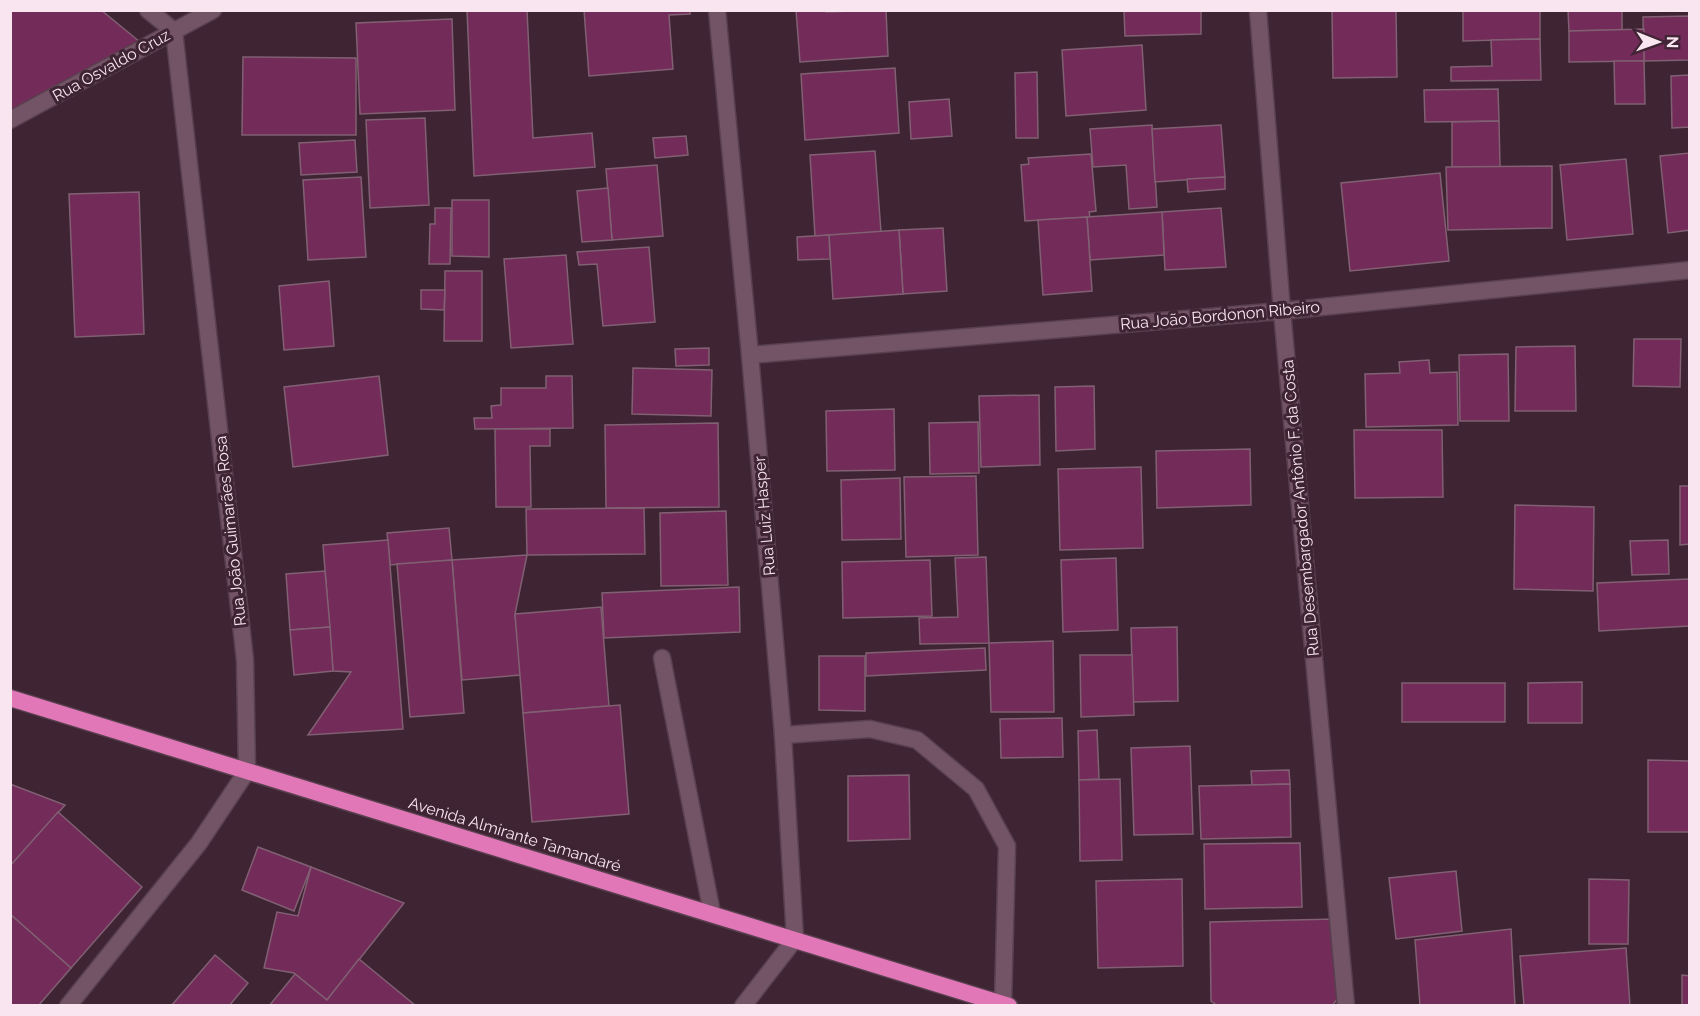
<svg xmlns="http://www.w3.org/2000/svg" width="1700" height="1016" font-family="Raleway,sans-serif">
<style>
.building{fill:#732b59;stroke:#806072;stroke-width:1.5}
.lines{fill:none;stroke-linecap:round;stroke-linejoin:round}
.service-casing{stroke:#58404e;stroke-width:19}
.minor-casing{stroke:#58404e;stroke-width:19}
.trunk-casing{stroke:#58404e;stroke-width:19}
.service{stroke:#735466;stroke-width:16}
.minor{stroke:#735466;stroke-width:16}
.trunk{stroke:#e277b8;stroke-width:16}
.labels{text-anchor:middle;stroke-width:6;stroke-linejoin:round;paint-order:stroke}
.street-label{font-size:16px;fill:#f8e5ef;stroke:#3f2434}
</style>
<rect width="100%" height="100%" fill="#3f2434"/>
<g class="building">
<polygon points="10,10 101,10 140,42 10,111"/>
<polygon points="467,10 527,10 533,138 592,133 595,167 474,176"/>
<polygon points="584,10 690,10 690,14 669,15 673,69 589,76"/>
<polygon points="796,10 826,10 826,12 886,10 888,56 800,62"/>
<polygon points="1124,10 1201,10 1201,34 1125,36"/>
<polygon points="1332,10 1396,10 1397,77 1333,78"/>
<polygon points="1463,10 1540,10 1540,39 1463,41"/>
<polygon points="1568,10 1622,10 1622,30 1569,31"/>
<polygon points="1690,16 1690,60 1644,61 1643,17"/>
<polygon points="452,19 455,110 360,114 356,23"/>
<polygon points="1644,29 1644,61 1569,62 1569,31"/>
<polygon points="1540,39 1541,80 1451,81 1451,67 1492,66 1491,40"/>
<polygon points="1142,45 1146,110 1066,116 1062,50"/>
<polygon points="243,57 356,58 356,135 242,135"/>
<polygon points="1614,61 1644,61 1645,104 1615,104"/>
<polygon points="895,68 899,133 805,140 801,74"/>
<polygon points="1037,72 1038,138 1016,138 1015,73"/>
<polygon points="1690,75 1690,127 1672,128 1671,76"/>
<polygon points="1498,89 1499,121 1425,122 1424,90"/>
<polygon points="949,99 952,136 911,139 909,102"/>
<polygon points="425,118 429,205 370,208 366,120"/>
<polygon points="1499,121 1500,167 1452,167 1452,122"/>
<polygon points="1152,125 1157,207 1129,209 1126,165 1093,167 1090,129"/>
<polygon points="1221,125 1225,177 1155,182 1152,129"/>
<polygon points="686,136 688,155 655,158 653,138"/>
<polygon points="355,140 357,172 301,175 299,143"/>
<polygon points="875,151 881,232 815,236 810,155"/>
<polygon points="1690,153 1690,230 1668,233 1660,156"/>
<polygon points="1091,154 1096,211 1089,212 1090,217 1025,221 1021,165 1029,164 1028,158"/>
<polygon points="1626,159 1633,234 1567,240 1560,165"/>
<polygon points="657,165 663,236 612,240 606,169"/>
<polygon points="1552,166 1552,228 1448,230 1446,167"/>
<polygon points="1440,173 1449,261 1350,271 1341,183"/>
<polygon points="361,177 366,257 308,260 303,180"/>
<polygon points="1225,177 1225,189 1188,192 1187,179"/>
<polygon points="608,188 612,240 582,242 577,191"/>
<polygon points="139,192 144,334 75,337 69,194"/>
<polygon points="452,200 489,200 489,257 452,256"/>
<polygon points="435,208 451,208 450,264 429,264 430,224 435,224"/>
<polygon points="1221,208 1226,267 1165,270 1162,212"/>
<polygon points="1162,212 1164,255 1090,260 1087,217"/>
<polygon points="1087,217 1092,291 1043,295 1038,220"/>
<polygon points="943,228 947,291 903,294 899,230"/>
<polygon points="899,230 903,294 833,299 829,235"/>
<polygon points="829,235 830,259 798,260 797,237"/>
<polygon points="649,247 655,322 603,326 597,264 579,265 577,252"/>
<polygon points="566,255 573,344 511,348 504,259"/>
<polygon points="445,271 482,271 482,341 444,341"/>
<polygon points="329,281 334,346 284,350 279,286"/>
<polygon points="421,290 445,290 444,310 421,309"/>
<polygon points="1634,339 1681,339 1680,387 1633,386"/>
<polygon points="1575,346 1576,411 1515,411 1516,347"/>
<polygon points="709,348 709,365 676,366 675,349"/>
<polygon points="1508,354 1509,421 1460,421 1459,355"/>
<polygon points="1429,360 1430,373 1457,372 1458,425 1366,427 1365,374 1400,373 1399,362"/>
<polygon points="633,368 712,370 711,416 632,414"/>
<polygon points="379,376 388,455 293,467 284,387"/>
<polygon points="546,376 572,376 573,428 475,429 474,418 492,418 491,406 501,405 501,388 546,388"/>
<polygon points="1094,386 1095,449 1056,451 1055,387"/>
<polygon points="1039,395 1040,465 981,467 979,396"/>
<polygon points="894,409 895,470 827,471 826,411"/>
<polygon points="978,422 979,473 930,474 929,423"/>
<polygon points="718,423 719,507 606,508 605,425"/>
<polygon points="495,429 550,429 550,446 530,446 531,507 496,507"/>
<polygon points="1354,430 1442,430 1443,497 1355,498"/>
<polygon points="1250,449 1251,505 1157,508 1156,451"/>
<polygon points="1141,467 1143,548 1060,550 1058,469"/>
<polygon points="976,476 978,555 906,557 904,477"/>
<polygon points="900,478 901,539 842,540 841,480"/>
<polygon points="1680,486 1690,486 1690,544 1680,545"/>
<polygon points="1515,505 1594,507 1593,591 1514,589"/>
<polygon points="644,508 645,554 527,555 526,509"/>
<polygon points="726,511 728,585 661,586 660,513"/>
<polygon points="449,528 452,560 390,565 387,533"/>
<polygon points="388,540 403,729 308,735 351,672 333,671 323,545"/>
<polygon points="1668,540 1669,574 1632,575 1630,541"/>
<polygon points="527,555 515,614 521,675 462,680 452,560"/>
<polygon points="986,557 989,643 920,644 919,618 958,617 955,558"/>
<polygon points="1116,558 1118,630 1063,632 1061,560"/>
<polygon points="452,560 464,713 410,717 397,564"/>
<polygon points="930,560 932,616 843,618 842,562"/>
<polygon points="325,571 330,627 290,630 286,574"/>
<polygon points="1689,579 1690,626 1599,631 1597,583"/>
<polygon points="739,587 740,632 604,638 602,593"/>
<polygon points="601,607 609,706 523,713 515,614"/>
<polygon points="330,627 333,671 294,675 290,630"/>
<polygon points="1177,627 1178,701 1133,702 1131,628"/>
<polygon points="1053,641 1054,712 991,712 989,643"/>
<polygon points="985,648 986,670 866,676 866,653"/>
<polygon points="1080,655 1132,655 1134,715 1081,717"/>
<polygon points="819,656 865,656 865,711 819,710"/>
<polygon points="1582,682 1582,723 1528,723 1528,683"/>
<rect x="1402" y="683" width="103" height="39"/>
<polygon points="620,705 629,814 532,822 523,713"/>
<polygon points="1062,718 1063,757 1001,758 1000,719"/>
<polygon points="1097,730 1099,779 1079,780 1078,731"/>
<polygon points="1190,746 1193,834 1134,835 1131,748"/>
<polygon points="1648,760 1690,761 1690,832 1648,832"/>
<polygon points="1289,770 1290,784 1252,785 1251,771"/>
<polygon points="909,775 910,839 848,841 848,776"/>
<polygon points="1120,779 1122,860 1080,861 1079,780"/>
<polygon points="10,784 65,805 10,866"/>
<polygon points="1290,784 1291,837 1201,839 1199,786"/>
<polygon points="58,812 142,887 71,968 10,914 10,866"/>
<polygon points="1300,843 1302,907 1205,909 1204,844"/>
<polygon points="258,847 311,867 294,911 242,890"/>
<polygon points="311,867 404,903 327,1000 294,973 264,968 277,912 298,916"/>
<polygon points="1456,871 1462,931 1396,939 1389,878"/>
<polygon points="1182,879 1183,966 1098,968 1096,881"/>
<polygon points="1589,879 1629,880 1628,944 1589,944"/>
<polygon points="10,914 71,968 38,1006 10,1006"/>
<polygon points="1336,919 1338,998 1332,1006 1218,1006 1211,1001 1210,922"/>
<polygon points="1511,929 1515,1006 1420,1006 1415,940"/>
<polygon points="1626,948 1630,1006 1524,1006 1520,956"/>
<polygon points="215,955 248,983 229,1006 171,1006"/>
<polygon points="359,959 416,1006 269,1006 295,974 327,1000"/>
<polygon points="1682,975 1690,976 1690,1006 1682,1006"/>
</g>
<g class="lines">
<defs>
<g id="service">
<polyline points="662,658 712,913"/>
<polyline points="783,735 870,729 917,740 976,789 1007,846 1003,1004"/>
</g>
<g id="minor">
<polyline points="717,10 750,355 783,735 795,939 743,1006"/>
<polyline points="1258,10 1282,311 1346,1006"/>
<polyline points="10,120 213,10"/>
<polyline points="750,355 1282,311 1690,270"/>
<polyline points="68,1006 199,843 247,771 245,660 174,31 148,10"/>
</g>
<polyline id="trunk" points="10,698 1009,1006"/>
</defs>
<use href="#service" class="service-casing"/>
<use href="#minor" class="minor-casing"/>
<use href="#trunk" class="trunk-casing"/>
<use href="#service" class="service"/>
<use href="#minor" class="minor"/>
<use href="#trunk" class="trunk"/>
</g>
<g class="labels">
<g class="street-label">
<text transform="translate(111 65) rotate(-29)" y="6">Rua Osvaldo Cruz</text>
<text transform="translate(1220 315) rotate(-5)" y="6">Rua João Bordonon Ribeiro</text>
<text transform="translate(1300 508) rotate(-95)" y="6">Rua Desembargador Antônio F. da Costa</text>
<text transform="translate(764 516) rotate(-95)" y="6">Rua Luiz Hasper</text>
<text transform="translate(230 531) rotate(-96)" y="6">Rua João Guimarães Rosa</text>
<text transform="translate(515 834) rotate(17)" y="6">Avenida Almirante Tamandaré</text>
</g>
</g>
<rect width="1700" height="1016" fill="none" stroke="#f8e5ef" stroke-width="24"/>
<g transform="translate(1658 42) rotate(91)" stroke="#3f2434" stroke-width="4.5" paint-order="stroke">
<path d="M0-4.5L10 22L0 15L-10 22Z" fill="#f8e5ef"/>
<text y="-9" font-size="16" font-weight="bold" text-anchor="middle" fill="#f8e5ef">N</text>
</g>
</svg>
